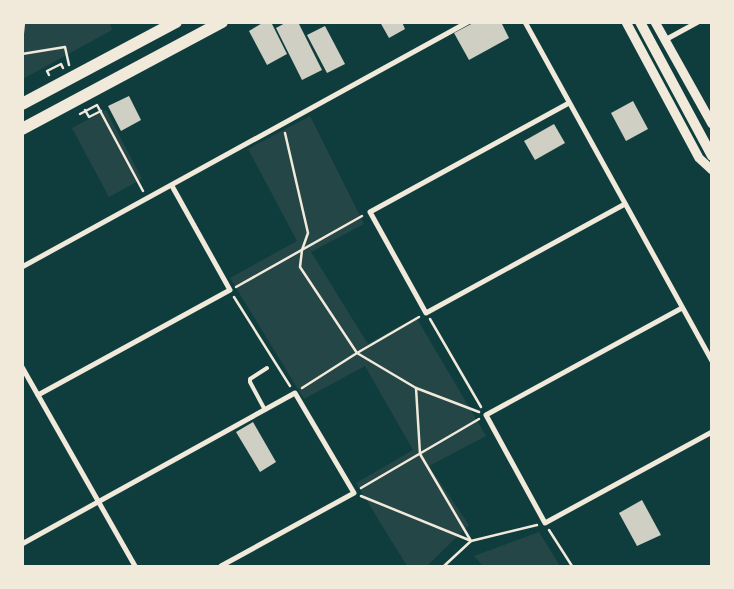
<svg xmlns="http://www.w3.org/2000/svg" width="734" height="589" font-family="Georgia,serif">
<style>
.green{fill:#244646}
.building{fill:#cfcfc3}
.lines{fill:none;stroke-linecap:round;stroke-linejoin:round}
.path{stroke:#f1e9da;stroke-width:2.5}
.service{stroke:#f1e9da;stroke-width:4}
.minor{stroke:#f1e9da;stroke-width:5}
.tertiary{stroke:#f1e9da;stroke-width:9}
.secondary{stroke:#f1e9da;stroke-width:10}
.primary{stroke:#f1e9da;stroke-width:12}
</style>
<rect width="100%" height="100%" fill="#0f3d3e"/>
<g class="green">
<polygon points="23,23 110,23 112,30 23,79"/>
<polygon points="106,110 142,179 109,197 72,128"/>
<polygon points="310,116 364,224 311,252 368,344 416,317 486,436 429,466 469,525 427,566 407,566 356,483 413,450 365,366 304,399 230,278 297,241 248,149"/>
<polygon points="539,532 560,566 483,566 474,556"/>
</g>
<g class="building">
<polygon points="264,22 271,22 287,54 267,65 249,31"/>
<polygon points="287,22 298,22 322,70 302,80 276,28"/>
<polygon points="380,22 402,22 405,29 389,38"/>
<polygon points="475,22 501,22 509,38 469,60 454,33"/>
<polygon points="325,26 345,64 327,73 307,35"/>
<polygon points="129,96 141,120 121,131 108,106"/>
<polygon points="633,101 648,129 626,141 611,113"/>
<polygon points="554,124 565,143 535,160 524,141"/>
<polygon points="253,422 276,462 260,472 236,432"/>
<polygon points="642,500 661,535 637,546 619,513"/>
</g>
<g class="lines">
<g class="path">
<polyline points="22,41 24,22"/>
<polyline points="22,54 65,47 69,65"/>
<polyline points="49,75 47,71 61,64 63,68"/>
<polyline points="85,110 89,117 101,111"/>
<polyline points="80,114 97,105 143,191"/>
<polyline points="285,133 308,233 302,250 300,267 357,353 416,388 479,412"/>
<polyline points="236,287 362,216"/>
<polyline points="234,297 290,386"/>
<polyline points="430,319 481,407"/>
<polyline points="302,388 357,353 419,317"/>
<polyline points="416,388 420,454 471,541"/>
<polyline points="361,488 479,419"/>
<polyline points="361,496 469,540"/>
<polyline points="549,530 572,566"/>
<polyline points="444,566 471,541 537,525"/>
</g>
<polyline class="service" points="265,410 250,382 250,379 267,368"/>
<g class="minor">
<polyline points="525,22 712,361"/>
<polyline points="665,40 698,22"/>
<polyline points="569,103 370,212 426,313 625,204"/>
<polyline points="22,267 468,22"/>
<polyline points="682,308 486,415 545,523 712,432"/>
<polyline points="22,367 135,566"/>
<polyline points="38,395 230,290 172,186"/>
<polyline points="22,544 295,393 354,493 221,566"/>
</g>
<g class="tertiary">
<polyline points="626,22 699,158 712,170"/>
<polyline points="655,22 712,124"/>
</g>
<polyline class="secondary" points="640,22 712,156"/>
<g class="primary">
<polyline points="22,104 176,22"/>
<polyline points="22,129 222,22"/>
</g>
</g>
<rect width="734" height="589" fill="none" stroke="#f1e9da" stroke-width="48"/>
</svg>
